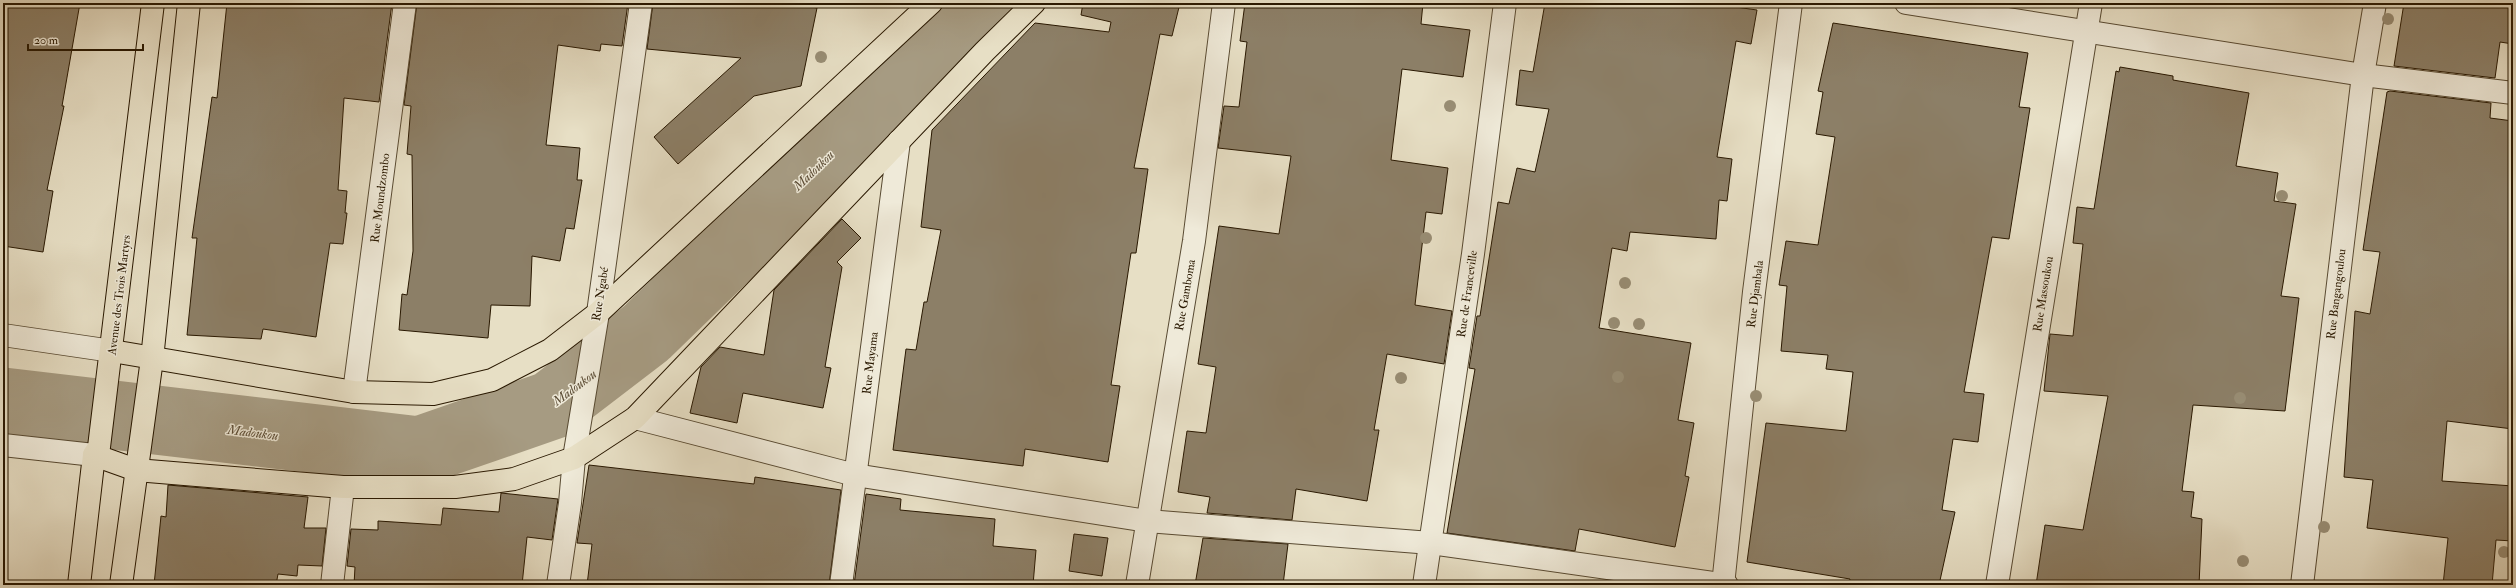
<svg xmlns="http://www.w3.org/2000/svg" width="2516" height="588" font-family="'IM FELL Double Pica',serif">
<style>
.lines{fill:none;stroke-linecap:round;stroke-linejoin:round}
.river{stroke:#a69b82;stroke-width:69}
.building{fill:#8c7f67;stroke:#291801}
.minor-casing{stroke:#584a32;stroke-width:24}
.major-casing{stroke:#291801;stroke-width:24}
.minor{stroke:#efead9;stroke-width:22}
.major{stroke:#e7dfc5;stroke-width:22}
.tree{fill:#988d74}
.labels{text-anchor:middle;stroke-width:3;stroke-linejoin:round;paint-order:stroke}
.street-label{font-size:12px;fill:#291801;stroke:#efead9}
.water-label{font-size:13px;font-style:italic;fill:#5b4c35;stroke:#efead9}
</style>
<rect width="100%" height="100%" fill="#e7dfc5"/>
<filter id="stains"><feTurbulence type="fractalNoise" baseFrequency=".005" numOctaves="4"/><feColorMatrix values="0 0 0 0 .2 0 0 0 0 .09 0 0 0 0 .02 0 0 0 .5 -.17"/></filter>
<radialGradient id="worn" r=".72"><stop offset=".6" stop-color="#630" stop-opacity="0"/><stop offset="1" stop-color="#630" stop-opacity=".3"/></radialGradient>
<g class="lines">
<polyline class="river" points="3,402 419,451 552,405 646,333 986,3"/>
</g>
<g class="building">
<polygon points="7,3 80,3 62,106 64,106 47,190 53,191 43,252 3,246 3,28"/>
<polygon points="227,3 392,3 379,102 344,98 338,190 347,191 345,213 347,213 343,244 330,243 316,337 263,329 261,339 187,335 197,238 192,238 212,97 217,98"/>
<polygon points="417,3 628,3 622,46 601,44 600,51 558,45 546,145 580,148 577,180 582,180 574,229 566,228 560,261 532,256 530,306 491,305 488,338 399,330 402,294 407,295 413,251 412,155 407,154 411,106 404,105"/>
<polygon points="653,3 789,3 817,8 801,86 754,96 678,164 654,137 741,58 647,49"/>
<polygon points="1083,3 1180,3 1172,36 1160,34 1134,168 1148,169 1136,253 1131,253 1111,385 1120,386 1108,462 1025,449 1023,466 893,450 906,349 916,350 924,302 927,302 941,230 921,227 932,130 1035,23 1109,32 1111,22 1081,15"/>
<polygon points="1245,3 1339,3 1369,6 1370,3 1423,3 1421,24 1470,30 1463,77 1402,69 1391,160 1448,168 1442,214 1426,212 1415,305 1452,311 1444,364 1387,354 1374,430 1379,430 1367,501 1296,489 1292,520 1207,513 1210,497 1178,492 1187,431 1206,433 1216,367 1198,364 1219,226 1279,234 1291,156 1218,148 1224,106 1239,107 1247,42 1240,41"/>
<polygon points="1545,3 1707,3 1757,10 1751,44 1736,41 1717,157 1732,159 1727,201 1719,200 1716,239 1630,232 1627,251 1612,248 1599,328 1691,343 1678,420 1694,423 1685,476 1689,477 1675,547 1579,529 1575,551 1447,533 1475,369 1469,368 1477,316 1480,316 1498,202 1509,204 1517,168 1535,172 1549,109 1516,105 1520,70 1533,72"/>
<polygon points="2404,3 2508,3 2508,7 2513,8 2513,44 2500,42 2495,78 2394,66"/>
<polygon points="1833,23 2028,53 2019,107 2030,108 2009,239 1992,237 1964,392 1984,394 1978,442 1953,439 1942,510 1955,512 1939,585 1849,585 1850,579 1747,562 1766,423 1846,431 1853,372 1826,369 1828,355 1781,351 1787,286 1779,285 1786,241 1818,245 1835,137 1816,134 1823,92 1818,91"/>
<polygon points="2120,67 2173,76 2173,80 2249,93 2236,166 2278,173 2274,201 2296,204 2281,296 2299,298 2285,411 2193,405 2182,491 2194,492 2191,517 2202,519 2199,585 2036,585 2045,525 2083,530 2108,396 2044,391 2050,334 2073,336 2083,244 2073,243 2077,207 2094,209 2116,71 2119,72"/>
<polygon points="2390,91 2491,103 2490,118 2513,121 2513,429 2447,421 2442,481 2513,486 2513,541 2496,540 2492,585 2443,585 2448,538 2367,528 2373,480 2344,477 2355,311 2370,314 2380,252 2363,250 2387,92"/>
<polygon points="842,219 861,238 837,262 842,267 825,367 831,368 823,408 743,393 737,423 690,413 701,367 720,347 764,355 774,290"/>
<polygon points="589,465 754,484 755,477 841,490 829,585 587,585 592,544 577,543"/>
<polygon points="168,485 308,497 304,528 326,528 322,566 298,565 297,576 278,574 276,585 154,585 161,516 166,517"/>
<polygon points="501,493 558,499 552,540 527,537 522,585 354,585 355,567 347,566 351,529 378,530 378,521 441,525 443,508 499,512"/>
<polygon points="866,494 901,499 900,510 995,519 993,546 1036,550 1033,585 854,585"/>
<polygon points="1074,534 1108,538 1102,576 1069,571"/>
<polygon points="1203,538 1288,544 1283,585 1195,585"/>
</g>
<g class="lines">
<defs>
<g id="minor">
<polyline points="1906,3 2363,75 2513,93"/>
<polyline points="3,335 112,351"/>
<polyline points="354,392 405,3"/>
<polyline points="635,418 855,475 1147,521 1431,543 1727,585"/>
<polyline points="3,445 94,455"/>
<polyline points="332,585 343,487"/>
<polyline points="558,585 570,503 574,458 598,313 641,3"/>
<polyline points="841,585 899,141"/>
<polyline points="1137,585 1194,241 1224,3"/>
<polyline points="1424,585 1473,254 1505,3"/>
<polyline points="1723,585 1754,292 1791,3"/>
<polyline points="1997,585 2091,3"/>
<polyline points="2302,585 2363,75 2375,3"/>
</g>
<g id="major">
<polyline points="112,351 354,392 433,394 492,380 550,350 598,313 931,3"/>
<polyline points="94,455 136,470 343,487 455,487 514,479 574,458 635,418 985,51 1034,3"/>
<polyline points="79,585 94,455 99,447 153,3"/>
<polyline points="121,585 152,359 189,3"/>
</g>
</defs>
<use href="#minor" class="minor-casing"/>
<use href="#major" class="major-casing"/>
<use href="#minor" class="minor"/>
<use href="#major" class="major"/>
</g>
<g class="tree">
<circle cx="2388" cy="19" r="6"/>
<circle cx="821" cy="57" r="6"/>
<circle cx="1450" cy="106" r="6"/>
<circle cx="2282" cy="196" r="6"/>
<circle cx="1426" cy="238" r="6"/>
<circle cx="1625" cy="283" r="6"/>
<circle cx="1614" cy="323" r="6"/>
<circle cx="1639" cy="324" r="6"/>
<circle cx="1618" cy="377" r="6"/>
<circle cx="1401" cy="378" r="6"/>
<circle cx="1756" cy="396" r="6"/>
<circle cx="2240" cy="398" r="6"/>
<circle cx="2324" cy="527" r="6"/>
<circle cx="2504" cy="552" r="6"/>
<circle cx="2243" cy="561" r="6"/>
</g>
<g class="labels">
<g class="street-label">
<text transform="translate(380 198) rotate(-83)" y="4">Rue Moundzombo</text>
<text transform="translate(600 294) rotate(-81)" y="4">Rue Ngabé</text>
<text transform="translate(1467 294) rotate(-82)" y="4">Rue de Franceville</text>
<text transform="translate(1755 294) rotate(-83)" y="4">Rue Djambala</text>
<text transform="translate(2043 294) rotate(-81)" y="4">Rue Massoukou</text>
<text transform="translate(2336 294) rotate(-83)" y="4">Rue Bangangoulou</text>
<text transform="translate(119 295) rotate(-83)" y="4">Avenue des Trois Martyrs</text>
<text transform="translate(1185 295) rotate(-80)" y="4">Rue Gamboma</text>
<text transform="translate(870 363) rotate(-83)" y="4">Rue Mayama</text>
</g>
<g class="water-label">
<text transform="translate(813 170) rotate(-44)" y="5">Madoukou</text>
<text transform="translate(574 387) rotate(-37)" y="5">Madoukou</text>
<text transform="translate(253 432) rotate(7)" y="5">Madoukou</text>
</g>
</g>
<rect width="2516" height="588" fill="none" stroke="#e7dfc5" stroke-width="16"/>
<rect x="4" y="4" width="2508" height="580" fill="none" stroke="#291801" stroke-width="2"/>
<rect x="8" y="8" width="2500" height="572" fill="none" stroke="#291801"/>
<path d="M28 44v6h115v-6" fill="none" stroke="#291801" stroke-width="2"/>
<text x="34" y="44" font-size="12" fill="#291801" stroke="#efead9" stroke-width="3" paint-order="stroke">20 m</text>
<rect width="100%" height="100%" filter="url(#stains)"/>
<rect width="100%" height="100%" fill="url(#worn)"/>
</svg>
